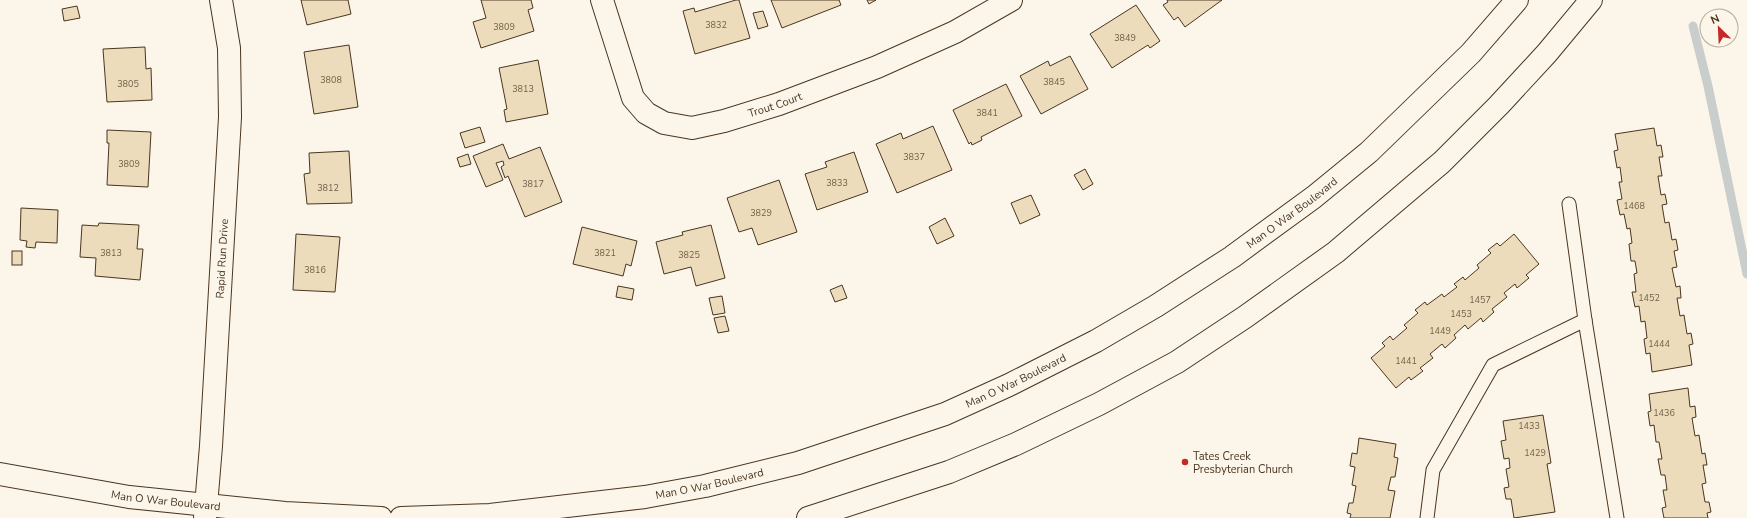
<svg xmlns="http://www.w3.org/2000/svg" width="1747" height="518" font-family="'Nunito Sans',sans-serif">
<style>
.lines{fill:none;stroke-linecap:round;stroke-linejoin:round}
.stream{stroke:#c9cecd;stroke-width:9}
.building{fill:#ecdcbc;stroke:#4a3520}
.lane-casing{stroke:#4a3520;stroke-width:15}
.street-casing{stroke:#4a3520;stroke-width:24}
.primary-casing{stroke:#4a3520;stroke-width:24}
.lane{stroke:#fbf6e9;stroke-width:13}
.street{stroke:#fbf6e9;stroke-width:22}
.primary{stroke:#fbf6e9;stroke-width:22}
.poi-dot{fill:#c62828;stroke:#fbf6e9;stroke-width:1.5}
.labels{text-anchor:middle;stroke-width:3;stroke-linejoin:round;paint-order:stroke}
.number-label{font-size:9px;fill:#725f47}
.street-label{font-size:11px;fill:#4a3520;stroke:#fbf6e9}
.poi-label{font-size:11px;fill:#4a3520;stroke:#fbf6e9;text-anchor:start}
</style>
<rect width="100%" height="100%" fill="#fbf6e9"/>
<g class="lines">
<polyline class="stream" points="1693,26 1708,86 1747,274"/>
</g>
<g class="building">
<polygon points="301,0 348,0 351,14 307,25"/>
<polygon points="481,0 531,0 533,8 528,10 534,31 481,48 473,22 486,18"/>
<polygon points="736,0 739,0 750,38 695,54 683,11 694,8 695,12"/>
<polygon points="771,0 839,0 841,5 782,28"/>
<polygon points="867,0 876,0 869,4"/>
<polygon points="1167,0 1222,0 1185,27 1178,17 1174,20 1163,5 1168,2"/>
<polygon points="1136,5 1160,41 1150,48 1148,45 1112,68 1090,34"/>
<polygon points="77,6 80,18 64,21 62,9"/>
<polygon points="763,11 768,26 758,29 753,13"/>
<polygon points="349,45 358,107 314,114 304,52"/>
<polygon points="145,47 146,69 151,68 152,100 107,102 103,49"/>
<polygon points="1070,56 1088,89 1041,114 1020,76 1048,61 1050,66"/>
<polygon points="538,60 548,114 506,122 504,110 507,109 499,68"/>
<polygon points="1006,84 1022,116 981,137 982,140 972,145 971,142 969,144 953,110"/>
<polygon points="933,126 952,170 897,193 876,144 901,133 903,139"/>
<polygon points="480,127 485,142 465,148 460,133"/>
<polygon points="1654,128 1657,146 1661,145 1663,157 1659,157 1662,176 1658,176 1661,195 1665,194 1667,204 1662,205 1665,223 1669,222 1672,240 1676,239 1678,250 1674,251 1677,267 1672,268 1676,287 1680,286 1681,298 1677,298 1680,316 1684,315 1687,334 1691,333 1693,344 1689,345 1692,365 1652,372 1650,353 1646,354 1644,339 1647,338 1645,321 1641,322 1639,306 1635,307 1632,292 1636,292 1634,274 1637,273 1635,261 1631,261 1629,244 1632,243 1630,228 1627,229 1624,214 1620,215 1617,200 1622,199 1619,182 1622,182 1620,167 1617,168 1614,151 1618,150 1615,134"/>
<polygon points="107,130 151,132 148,187 107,185 109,143 107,143"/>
<polygon points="503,144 509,159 540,147 562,202 525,217 508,176 505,178 501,167 504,165 503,161 496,163 503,180 486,187 473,156"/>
<polygon points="349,151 352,203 307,204 304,174 310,173 309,153"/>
<polygon points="854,152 868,192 817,210 805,174 827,167 825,162"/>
<polygon points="468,154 471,164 460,167 457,158"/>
<polygon points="1085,169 1093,184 1083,190 1074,175"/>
<polygon points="779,180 797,232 758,245 752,228 739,232 727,198"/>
<polygon points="1031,195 1040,215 1020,224 1011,203"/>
<polygon points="21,208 58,210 57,243 36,242 35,248 26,247 27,241 20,240"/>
<polygon points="945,218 954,236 937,244 929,227"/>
<polygon points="99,223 139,225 137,249 143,249 140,280 95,276 96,258 80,257 82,225 98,226"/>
<polygon points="711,225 725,278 696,286 691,267 664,274 656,242 683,235 682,232"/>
<polygon points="582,227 637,241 631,266 626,264 623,276 573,264"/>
<polygon points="296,234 340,237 335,292 293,290"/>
<polygon points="1514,234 1539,264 1526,275 1529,278 1517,288 1515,284 1504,293 1507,297 1492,309 1494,312 1483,322 1481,318 1468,329 1465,325 1454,335 1456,338 1445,348 1442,344 1430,354 1433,358 1420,368 1423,371 1411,380 1409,377 1396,388 1371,358 1385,346 1382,343 1390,336 1393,340 1407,328 1404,325 1418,313 1415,310 1425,302 1427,305 1442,294 1444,297 1457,287 1454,284 1463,277 1465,280 1479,268 1477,265 1491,253 1488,250 1497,243 1500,246"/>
<rect x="12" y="251" width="10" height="14"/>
<polygon points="842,285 847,298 835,302 830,290"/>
<polygon points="618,286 634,289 632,300 616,297"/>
<polygon points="722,296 725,313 713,315 709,298"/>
<polygon points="725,316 729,331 718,333 714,318"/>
<polygon points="1688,388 1690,407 1695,406 1696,417 1692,418 1695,436 1699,435 1702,454 1705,453 1707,465 1703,465 1706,483 1702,484 1705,502 1709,502 1711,512 1707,513 1708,518 1664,518 1662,508 1666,507 1663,490 1667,490 1665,475 1661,475 1658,459 1662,459 1659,442 1656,442 1654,425 1650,426 1648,412 1651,411 1649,394"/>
<polygon points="1543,415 1551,463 1547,464 1555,512 1514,518 1511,499 1506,499 1504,488 1509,487 1506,469 1510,468 1509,458 1504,459 1501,441 1506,440 1503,421"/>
<polygon points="1359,438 1396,444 1394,457 1398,458 1395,477 1391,477 1388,490 1395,491 1390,518 1350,518 1351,514 1347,513 1349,503 1353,503 1356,486 1352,485 1355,467 1350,466 1352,453 1357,454"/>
</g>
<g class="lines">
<defs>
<g id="lane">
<polyline points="1569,204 1585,320 1617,518"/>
<polyline points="1427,518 1433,470 1493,365 1585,320"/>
</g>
<g id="street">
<path id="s1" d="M602 0 633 98 646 113 664 123 692 128 724 121 779 104 877 67 955 32 1011 0"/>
<path id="s2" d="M205 518 211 446 230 117 229 48 221 0"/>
</g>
<g id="primary">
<path id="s3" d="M0 474 129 497 285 513 381 518"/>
<path id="s4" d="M401 518 490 515 645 497 705 486 798 463 945 414 1009 385 1096 341 1156 306 1232 257 1314 197 1369 152 1471 53 1517 0"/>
<polyline points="808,518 949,472 1016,444 1099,404 1177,362 1245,317 1336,252 1442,162 1499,105 1547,53 1591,0"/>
</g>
</defs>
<use href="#lane" class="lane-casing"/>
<use href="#street" class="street-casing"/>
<use href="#primary" class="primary-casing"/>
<use href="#lane" class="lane"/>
<use href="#street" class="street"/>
<use href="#primary" class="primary"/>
</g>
<circle class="poi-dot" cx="1185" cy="462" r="4"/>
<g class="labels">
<g class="number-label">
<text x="716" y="28">3832</text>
<text x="504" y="30">3809</text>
<text x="1125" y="41">3849</text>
<text x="331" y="83">3808</text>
<text x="1054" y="85">3845</text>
<text x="128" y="87">3805</text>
<text x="523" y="92">3813</text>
<text x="987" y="116">3841</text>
<text x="914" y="160">3837</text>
<text x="129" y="167">3809</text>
<text x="837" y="186">3833</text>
<text x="533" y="187">3817</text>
<text x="328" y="191">3812</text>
<text x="1634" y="209">1468</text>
<text x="761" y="216">3829</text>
<text x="111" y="256">3813</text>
<text x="605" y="256">3821</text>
<text x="689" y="258">3825</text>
<text x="315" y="273">3816</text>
<text x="1649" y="301">1452</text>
<text x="1480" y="303">1457</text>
<text x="1461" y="317">1453</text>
<text x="1440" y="334">1449</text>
<text x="1659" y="347">1444</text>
<text x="1406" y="364">1441</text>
<text x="1664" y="416">1436</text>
<text x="1529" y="429">1433</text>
<text x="1535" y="456">1429</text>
</g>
<g class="street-label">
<text dy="4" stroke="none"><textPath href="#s1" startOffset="258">Trout Court</textPath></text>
<text dy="4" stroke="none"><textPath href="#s4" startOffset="959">Man O War Boulevard</textPath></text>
<text dy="4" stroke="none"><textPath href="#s2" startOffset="260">Rapid Run Drive</textPath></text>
<text dy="4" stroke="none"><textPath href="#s4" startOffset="635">Man O War Boulevard</textPath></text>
<text dy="4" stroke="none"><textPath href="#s4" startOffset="311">Man O War Boulevard</textPath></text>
<text dy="4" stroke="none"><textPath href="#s3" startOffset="168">Man O War Boulevard</textPath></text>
</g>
<g class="poi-label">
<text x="1193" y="460">Tates Creek<tspan x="1193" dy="13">Presbyterian Church</tspan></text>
</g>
</g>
<g transform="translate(1719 28) rotate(336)"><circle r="19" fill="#fbf6e9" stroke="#b4a999"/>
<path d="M0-3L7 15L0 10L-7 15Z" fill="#c62828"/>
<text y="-6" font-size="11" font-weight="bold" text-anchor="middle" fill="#4a3520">N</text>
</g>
</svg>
